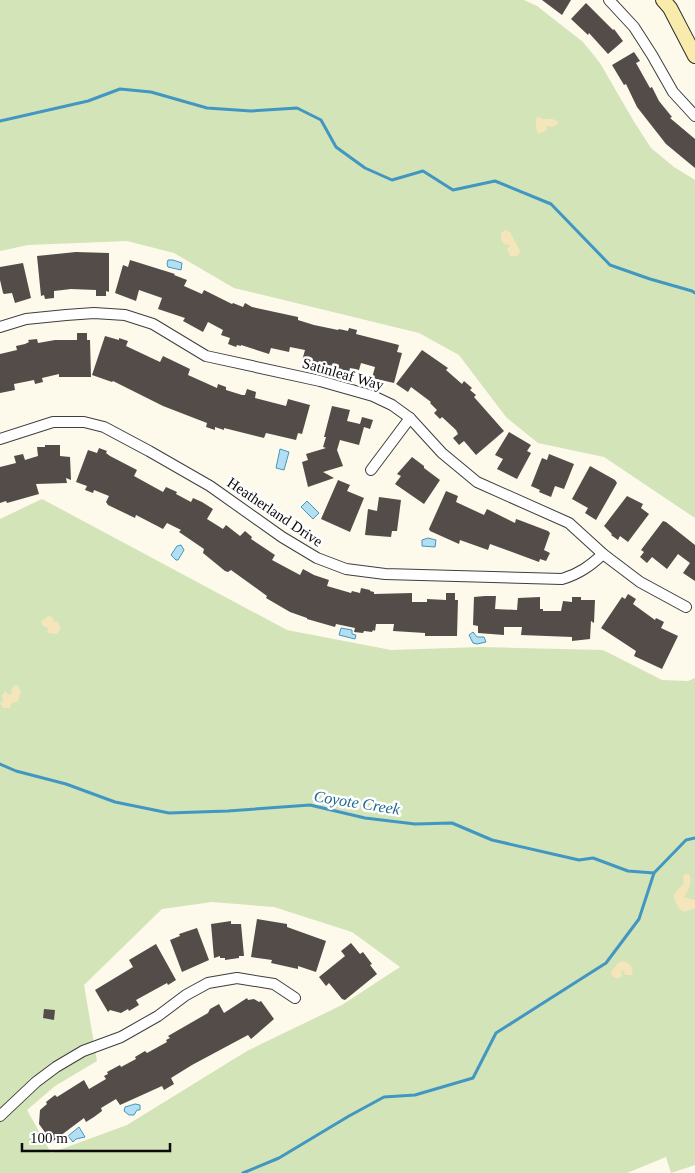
<svg xmlns="http://www.w3.org/2000/svg" width="695" height="1173" font-family="'Times New Roman',serif">
<style>
.green{fill:#d2e4b8;fill-rule:evenodd}
.sand{fill:#f5e5bb}
.water{fill:#b4def1;stroke:#4197c2}
.lines{fill:none;stroke-linecap:round;stroke-linejoin:round}
.stream{stroke:#4197c2;stroke-width:3}
.building{fill:#534c49}
.street-casing{stroke:#3e3e3e;stroke-width:12}
.secondary-casing{stroke:#2d2d2d;stroke-width:16}
.street{stroke:#fff;stroke-width:10}
.secondary{stroke:#f8ebab;stroke-width:14}
.labels{text-anchor:middle;stroke-width:5;stroke-linejoin:round;paint-order:stroke}
.street-label{font-size:15px;fill:#0b0b0b;stroke:#fff}
.water-label{font-size:16px;font-style:italic;fill:#206892;stroke:#fff}
</style>
<rect width="100%" height="100%" fill="#fdf9eb"/>
<g class="green">
<polygon points="0,0 524,0 537,6 583,42 600,63 633,120 651,148 674,167 695,180 695,518 604,457 538,443 506,417 459,355 419,333 234,288 174,253 127,241 28,245 0,251"/>
<path d="M42 499 287 630 391 650 481 647 603 650 662 680 688 681 695 678V1165L671 1173 666 1157 627 1173H0V519ZM212 902 274 907 352 932 400 967 342 1005 247 1051 127 1125 51 1153 27 1110 55 1086 97 1061 84 985 162 909Z"/>
</g>
<g class="sand">
<path d="M537 117 544 119H553L558 122V124L552 127 546 126 547 130 539 134C535 130 535 123 537 117Z"/>
<polygon points="505,230 510,232 520,251 518,256 510,256 507,249 510,245 504,244 501,239 501,233"/>
<polygon points="49,616 53,618 54,622 57,621 61,628 57,634 47,633 48,628 43,626 41,623 42,620"/>
<polygon points="15,685 18,686 21,692 18,701 12,703 10,708 3,708 0,703 3,701 2,696 5,691 9,694 12,694 11,690"/>
<path d="M686 874H689C693 881 688 892 684 897L695 900V908L684 912C678 909 674 901 674 894L684 883 683 876Z"/>
<path d="M623 961C630 963 634 968 632 975H625L624 971 621 970 622 976 618 979 612 976 611 972 618 963Z"/>
</g>
<g class="water">
<polygon points="168,260 173,260 182,263 181,270 168,267 167,264"/>
<polygon points="280,449 289,452 284,470 276,468"/>
<polygon points="307,501 319,513 313,519 301,507"/>
<polygon points="428,538 436,540 435,547 422,546 422,540"/>
<polygon points="181,545 184,550 178,560 176,560 171,555 177,546"/>
<polygon points="341,628 352,630 352,634 356,635 355,639 339,635"/>
<polygon points="473,632 477,637 484,637 486,642 477,644 473,643 469,635"/>
<polygon points="135,1104 140,1105 140,1110 137,1110 134,1115 129,1115 124,1111 125,1107"/>
<polygon points="79,1127 85,1137 76,1139 73,1142 68,1136"/>
</g>
<g class="lines">
<g class="stream">
<polyline points="0,121 88,101 120,89 151,92 207,108 251,111 297,108 321,120 336,147 365,168 392,180 423,171 453,190 495,181 551,204 610,265 650,279 692,291 695,293"/>
<polyline points="0,764 16,771 66,784 115,802 169,813 228,811 310,805 365,818 415,824 452,823 492,840 579,860 593,858 628,871 654,873"/>
<polyline points="243,1173 279,1158 349,1116 384,1097 415,1095 473,1078 496,1033 606,963 639,919 654,873 686,840 695,838"/>
</g>
</g>
<g class="building">
<polygon points="542,0 571,0 562,15"/>
<polygon points="586,3 613,30 614,29 623,41 608,54 589,33 588,35 571,19"/>
<polygon points="634,52 640,61 636,63 650,88 652,87 659,101 672,117 670,118 695,139 695,168 666,144 637,107 626,84 624,85 612,65"/>
<polygon points="76,252 109,253 109,292 106,291 106,296 96,296 96,290 71,289 54,291 54,298 45,299 44,295 41,296 37,256"/>
<polygon points="130,260 175,274 174,275 187,280 184,286 202,294 204,290 232,304 233,303 243,307 245,303 252,307 298,317 298,320 314,325 338,330 339,329 348,331 349,328 357,330 356,334 399,345 397,352 402,353 394,383 372,378 375,367 361,363 359,370 350,368 349,372 340,370 337,367 314,362 314,364 302,361 305,350 290,347 289,352 271,348 269,354 241,345 241,346 237,345 236,347 228,344 230,338 221,335 223,330 208,322 203,332 183,321 185,318 158,309 162,298 139,290 136,301 115,293 123,265 128,267"/>
<polygon points="23,263 31,298 15,303 12,293 4,294 3,293 0,280 0,267"/>
<polygon points="77,333 87,333 87,340 90,340 91,377 59,377 59,374 42,378 43,382 35,384 34,380 14,384 15,390 0,393 0,354 17,350 16,346 25,344 29,342 28,340 37,339 38,343 55,340 77,340"/>
<polygon points="105,336 119,340 119,338 128,341 126,346 160,362 163,356 190,369 188,375 217,388 218,384 226,387 226,390 242,395 245,395 247,389 256,392 255,398 286,406 288,399 310,405 302,434 298,433 296,440 266,433 264,438 224,428 224,430 215,427 215,430 206,427 207,423 163,406 113,381 112,382 92,375"/>
<polygon points="422,350 448,368 446,370 462,384 464,381 472,388 470,390 476,395 474,397 504,431 476,455 464,441 459,445 453,438 458,434 456,430 442,417 440,419 434,413 437,410 430,403 431,402 411,387 408,392 396,384"/>
<polygon points="332,406 350,410 347,421 360,424 362,417 373,420 370,429 364,427 359,445 340,440 337,450 343,466 323,472 334,478 308,487 302,462 308,460 306,454 326,448 323,447 326,437 324,437"/>
<polygon points="509,432 531,445 527,451 531,453 517,479 497,469 503,459 495,455"/>
<polygon points="45,445 60,445 60,456 70,457 71,480 66,478 67,483 36,484 39,494 7,503 6,501 0,503 0,467 16,463 14,456 23,454 25,460 38,456 37,447 45,447"/>
<polygon points="99,448 107,451 106,453 110,456 137,470 134,476 163,492 166,487 177,492 176,494 191,502 193,498 202,502 213,509 207,519 223,529 226,525 240,536 245,531 252,537 251,539 275,555 272,560 300,575 303,569 314,575 329,580 327,586 351,593 352,591 360,593 361,588 370,590 370,591 374,592 374,594 412,593 412,602 427,602 427,599 446,600 446,593 455,593 455,600 458,600 457,636 425,636 425,633 393,631 394,624 376,624 375,631 373,630 372,632 364,631 363,633 354,632 355,628 336,624 335,627 307,619 307,618 290,612 266,598 267,596 231,570 228,572 225,571 203,553 204,549 179,532 181,530 167,523 163,529 136,515 135,518 108,505 106,502 109,496 94,490 93,493 85,490 87,486 76,482 88,450 97,453"/>
<polygon points="549,454 574,464 564,489 555,486 551,497 539,492 540,490 531,486 542,458 547,460"/>
<polygon points="412,457 424,466 424,468 440,480 424,504 395,484 401,476 397,474"/>
<polygon points="590,466 615,480 617,483 596,520 585,513 588,508 572,499"/>
<polygon points="338,480 350,485 347,491 364,498 350,532 321,519"/>
<polygon points="446,491 458,496 456,502 484,515 487,509 515,523 516,519 519,520 548,531 550,533 544,550 550,553 546,561 540,559 539,562 490,544 488,550 460,540 459,544 430,531 429,529"/>
<polygon points="627,496 643,504 641,508 649,514 628,542 620,536 618,540 611,535 612,534 604,526"/>
<polygon points="379,497 401,500 397,531 392,531 391,537 365,535 368,509 377,511"/>
<polygon points="663,521 666,522 695,545 695,581 683,573 690,563 678,554 667,569 652,557 647,563 640,557 644,552 641,550"/>
<polygon points="628,594 636,599 633,604 655,620 656,618 664,622 661,628 678,636 662,669 634,656 636,651 601,628 622,597 625,599"/>
<polygon points="485,596 496,596 495,609 517,610 518,598 540,597 540,609 543,609 543,611 561,611 563,601 572,602 572,597 581,597 581,600 595,600 594,623 591,621 590,639 572,641 572,637 521,635 522,627 504,627 504,635 478,633 478,626 473,625 474,597"/>
<polygon points="257,919 287,924 287,927 326,941 316,972 298,966 298,969 271,963 272,960 251,957"/>
<polygon points="231,921 231,924 241,924 244,956 239,956 239,958 225,960 225,958 220,958 220,956 214,958 211,924"/>
<polygon points="197,928 209,960 182,972 170,940 180,936 179,934"/>
<polygon points="351,943 360,954 363,952 372,964 370,965 377,974 345,1000 342,999 329,983 326,986 319,977 345,956 341,951"/>
<polygon points="156,944 176,980 168,985 167,983 136,1000 139,1005 129,1011 128,1009 121,1013 110,1010 108,1012 95,990 133,967 129,960"/>
<polygon points="247,998 248,1000 254,999 259,1002 261,1001 274,1019 251,1039 248,1035 192,1065 171,1078 174,1084 164,1090 162,1086 120,1105 116,1099 101,1108 102,1111 94,1117 86,1122 84,1118 52,1142 39,1124 40,1110 47,1104 46,1102 55,1095 57,1097 84,1080 89,1089 106,1079 104,1076 108,1074 107,1072 120,1065 121,1067 136,1059 135,1057 145,1051 147,1053 167,1042 166,1040 170,1038 168,1036 208,1013 210,1009 219,1004 224,1013"/>
<polygon points="44,1009 55,1010 54,1020 43,1018"/>
</g>
<g class="lines">
<defs>
<g id="street">
<polyline points="609,0 634,27 652,55 673,92 695,116"/>
<polyline points="0,327 26,319 66,315 94,313 125,315 153,324 206,356 320,381 373,396 392,405 410,418 442,453 477,482 569,523 603,554 640,582 686,607"/>
<path d="M0 439 53 422H84L104 427 149 451 210 486 282 537 317 558 346 569 385 574 562 579C579 574 590 566 603 554"/>
<polyline points="371,470 410,418"/>
<polyline points="0,1116 36,1082 56,1067 83,1051 121,1037 158,1016 186,995 208,983 237,978 274,984 295,998"/>
</g>
<polyline id="secondary" points="663,0 670,8 695,56"/>
</defs>
<use href="#street" class="street-casing"/>
<use href="#secondary" class="secondary-casing"/>
<use href="#street" class="street"/>
<use href="#secondary" class="secondary"/>
</g>
<g class="labels">
<g class="street-label">
<text transform="translate(343 374) rotate(16)" y="5">Satinleaf Way</text>
<text transform="translate(275 512) rotate(34)" y="5">Heatherland Drive</text>
</g>
<g class="water-label">
<text transform="translate(357 802) rotate(9)" y="6">Coyote Creek</text>
</g>
</g>
<path d="M22 1143v8h148v-8" fill="none" stroke="#0b0b0b" stroke-width="2.5"/>
<text x="30" y="1143" font-size="15" fill="#0b0b0b" stroke="#ffffff" stroke-width="4" paint-order="stroke">100 m</text>
</svg>
